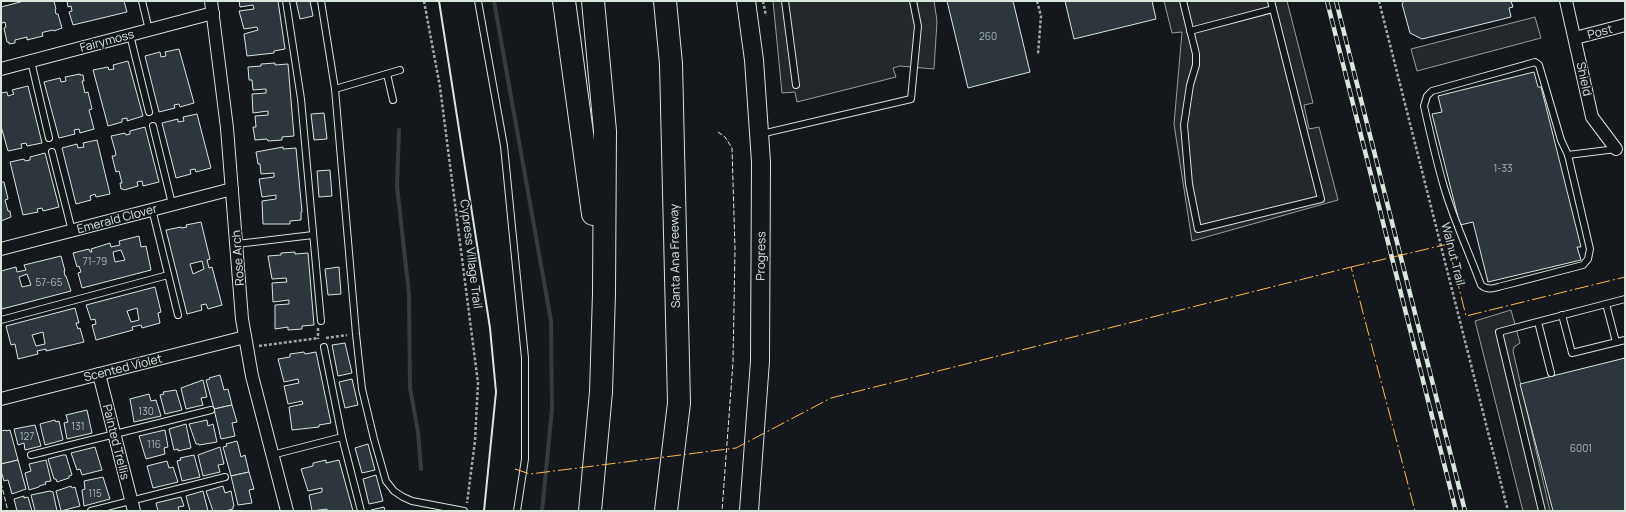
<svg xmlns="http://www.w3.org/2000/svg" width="1626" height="512" font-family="Manrope,sans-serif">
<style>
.parking{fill:#24282b;stroke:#939e99}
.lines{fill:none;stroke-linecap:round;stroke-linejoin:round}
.stream{stroke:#363b3e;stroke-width:4}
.building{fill:#2c363c;stroke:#d8e6dc;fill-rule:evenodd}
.lane-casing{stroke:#d8e6dc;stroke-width:8}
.street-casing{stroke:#d8e6dc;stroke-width:14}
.secondary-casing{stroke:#d8e6dc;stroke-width:20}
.highway-casing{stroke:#d8e6dc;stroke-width:24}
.path{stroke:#9da8a2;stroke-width:2.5;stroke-dasharray:3 2;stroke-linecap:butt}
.lane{stroke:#14181c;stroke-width:6}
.street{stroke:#14181c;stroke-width:12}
.secondary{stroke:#14181c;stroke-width:18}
.highway{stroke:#14181c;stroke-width:22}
.rail-casing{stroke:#d8e6dc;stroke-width:4.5}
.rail{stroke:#14181c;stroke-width:3;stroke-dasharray:9;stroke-linecap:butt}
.fence{stroke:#d8e6dc;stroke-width:1;stroke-dasharray:5 2;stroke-linecap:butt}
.wall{stroke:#d8e6dc;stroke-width:2}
.power{stroke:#ffb74d;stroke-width:1;stroke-dasharray:14 3 2 3;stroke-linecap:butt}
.labels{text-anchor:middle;stroke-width:3;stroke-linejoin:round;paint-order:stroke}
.number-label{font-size:10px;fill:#adbab4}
.street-label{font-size:12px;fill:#d8e6dc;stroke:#14181c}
</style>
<rect width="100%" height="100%" fill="#14181c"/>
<g class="parking">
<polygon points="773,1 934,1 937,21 934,69 900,66 893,68 896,77 797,102 795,92 782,93"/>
<polygon points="1164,1 1287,1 1313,103 1304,105 1309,129 1319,127 1338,200 1192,241 1174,124 1182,32 1172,33"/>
<polygon points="1535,17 1541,38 1417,71 1411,49"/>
<polygon points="1511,310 1520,343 1514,347 1513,351 1550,511 1523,511 1475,321"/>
</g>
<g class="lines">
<g class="stream">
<polyline points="494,1 551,321 552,409 542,511"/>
<polyline points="399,130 397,186 409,294 410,388 418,432 421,469"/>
</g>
</g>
<g class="building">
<polygon points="24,1 54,1 56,9 55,10 56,14 58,14 62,28 54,31 53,30 44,32 42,33 43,36 27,40 27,37 15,40 15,43 9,44 9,42 7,42 4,28 6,27 5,22 2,23 1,20 1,7"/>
<polygon points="67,1 124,1 127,12 73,25 69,12 72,11 71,6 68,7"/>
<polygon points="239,1 278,1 285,49 274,51 274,53 247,56 244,34 258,30 257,27 244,29 239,11 254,9 253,5 240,7"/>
<polygon points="296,1 310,1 313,16 300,19"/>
<polygon points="947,1 1013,1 1030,72 968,88"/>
<polygon points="1065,1 1152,1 1156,19 1074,39"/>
<polygon points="1404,1 1511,1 1513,7 1509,8 1511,17 1422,39 1410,33 1402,4"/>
<polygon points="179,49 194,103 180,107 179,104 174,105 175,108 159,112 145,56 160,52 161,57 166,56 165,52"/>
<polygon points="128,61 143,116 127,121 127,118 122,119 122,122 108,126 93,70 108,67 109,70 114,69 113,65"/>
<polygon points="275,63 275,65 288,64 294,136 282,137 282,140 268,141 267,139 255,140 253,127 256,127 255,116 268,115 268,111 253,113 252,94 266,93 266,89 253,90 252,80 249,80 248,67 261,66 261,64"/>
<polygon points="1534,72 1538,87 1541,87 1581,247 1577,247 1581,260 1488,282 1473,222 1460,225 1432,114 1442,112 1438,96"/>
<polygon points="80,74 80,75 83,75 84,81 82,81 85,93 88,92 92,109 89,110 94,129 80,133 79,129 74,130 75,134 59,138 44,82 60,78 61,82 66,81 65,77"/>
<polygon points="28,86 42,143 27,146 26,143 21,144 22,148 8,151 1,126 1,93 7,92 8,96 14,94 12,90"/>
<polygon points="324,113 327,139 314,140 311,114"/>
<polygon points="197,114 211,168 196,172 195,169 190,170 191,174 176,178 162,123 178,119 178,122 184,121 183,117"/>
<polygon points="145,127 159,182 143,186 142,181 137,182 138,186 124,190 123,189 121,189 120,183 122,183 119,171 116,172 112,156 115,156 116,154 111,136 125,133 126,135 130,134 130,131"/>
<polygon points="97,140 110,194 96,197 95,194 90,196 91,200 76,204 62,148 77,144 78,148 84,147 83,143"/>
<polygon points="283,147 283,149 296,148 302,212 301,212 301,220 290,221 290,224 263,224 262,201 276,199 276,195 262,197 259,179 274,177 274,173 261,174 260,164 258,164 256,152"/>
<polygon points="45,153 59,207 43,211 42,208 37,209 38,212 23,215 10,162 24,159 25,161 30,160 30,157"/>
<polygon points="330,170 332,196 319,197 317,171"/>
<polygon points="1,182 4,182 8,199 5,200 8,211 10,211 11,217 1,221"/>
<path d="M201 222 210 259 207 260 209 268 212 267 222 305 208 309 206 304 201 305 202 310 187 314 166 230 181 227V228L187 227 186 225ZM202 261 204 269 193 274 190 264Z"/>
<path d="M139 236 141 247 146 246 151 270 82 288 78 273 81 272 79 266 77 267 73 253 89 249 90 252H92L91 249 110 243 111 247 120 245 119 241ZM121 250 125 260 115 262 113 252Z"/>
<polygon points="295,252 295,254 308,253 314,325 302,326 302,329 288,330 288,327 275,329 275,305 289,304 289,300 273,302 272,283 287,282 286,278 272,279 268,256 281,255 281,253"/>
<path d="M61 256 65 271H64L65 276H66L71 291 2 309 1 303V271L16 267 17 272 26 270 24 265ZM27 274 31 285 22 287 19 277Z"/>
<polygon points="339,267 341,294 328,295 325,269"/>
<path d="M155 287 161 312 158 313 160 323 142 328 141 325 132 327 133 330 96 340 92 325 96 324 95 319 91 320 86 305ZM137 308 139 320 131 322 127 311Z"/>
<path d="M75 308 79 323H76L78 329 80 328 84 342 46 351V349L37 351 38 354 18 359 15 344 11 345 6 326ZM43 332 45 344 36 346 32 335Z"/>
<polygon points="345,343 352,373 338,376 332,345"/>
<polygon points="304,352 305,354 316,352 331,423 319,425 319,427 292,430 289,407 303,404 302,401 288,404 284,386 299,383 298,379 284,382 278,359 290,357 290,354"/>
<polygon points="1625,358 1625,511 1553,511 1520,384"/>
<polygon points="220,375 224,390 228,389 232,405 214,409 206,380 210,379 209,378"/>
<polygon points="352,379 358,405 345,408 339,382"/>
<polygon points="203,380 207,397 201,398 203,405 186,409 181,388"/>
<polygon points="176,390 182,410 165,414 160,395 164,394 163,392"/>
<polygon points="149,394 151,401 156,400 161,416 134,422 130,399"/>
<polygon points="232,405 237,422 232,423 235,436 221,439 214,409"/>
<polygon points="87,410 92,433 67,439 64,423 68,422 66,415"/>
<polygon points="55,420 56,422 59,421 63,440 45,445 40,424"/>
<polygon points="207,420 208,426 213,424 217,442 199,445 199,444 196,444 189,424"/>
<polygon points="186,424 191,448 178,451 178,449 174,450 169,429"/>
<polygon points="35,425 41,446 25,450 24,443 18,445 14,429"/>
<polygon points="6,430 6,431 10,430 18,460 1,464 1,431"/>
<polygon points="165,430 168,447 164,448 165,454 146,459 139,436"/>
<polygon points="237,441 241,457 245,455 249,472 231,476 223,447 227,446 226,444"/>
<polygon points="368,444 375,470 362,473 355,448"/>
<polygon points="95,447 102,470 82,475 80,469 77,470 71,453"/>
<polygon points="220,447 224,464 218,465 220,472 203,476 198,455"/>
<polygon points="63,455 66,455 72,475 69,476 69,478 57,482 56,479 54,479 48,459"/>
<polygon points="194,455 200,477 182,481 177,461 181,460 180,458"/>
<polygon points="18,460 26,489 12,494 8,480 4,481 1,471 1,464"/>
<polygon points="46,460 51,481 45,482 46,484 39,486 39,487 29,490 25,473 31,471 29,464"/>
<polygon points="326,460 326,463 339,460 353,511 327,511 327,509 312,511 309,495 322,492 322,488 308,491 301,469 313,466 313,463"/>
<polygon points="167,461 169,468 173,467 178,482 153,488 147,466"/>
<polygon points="249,472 254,489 249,490 252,503 238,505 231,476"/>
<polygon points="376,475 383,501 369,504 363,479"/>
<polygon points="103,477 110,499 84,506 82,490 85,489 84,481"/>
<polygon points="71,486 72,488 75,487 80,506 61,511 56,491"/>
<polygon points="223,486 225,493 231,491 234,506 233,506 233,509 225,511 213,511 206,491"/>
<polygon points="50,491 53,492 57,511 35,511 31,495"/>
<polygon points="203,491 208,511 190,511 186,496"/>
<polygon points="24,496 24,498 28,497 32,511 17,511 14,499"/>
<polygon points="181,497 184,506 178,507 179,511 158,511 156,503"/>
<polygon points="384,507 385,511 371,511 371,510"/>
</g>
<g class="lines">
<defs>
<g id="lane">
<polyline points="142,1 149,30"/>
<polyline points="286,1 301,99 321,321"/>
<polyline points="321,1 335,89 356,334 362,389 374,439 386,481 394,491 403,497 412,501 464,511"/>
<polyline points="478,1 504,146 525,358 525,459 517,511"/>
<polyline points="785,1 796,85"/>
<polyline points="1183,1 1196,54 1196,65 1190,85 1184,125 1189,184 1198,229 1321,199 1271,1"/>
<polyline points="1190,31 1273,9"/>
<polyline points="130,35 149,112"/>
<polyline points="31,61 49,138"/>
<path d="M1535 62 1539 65 1561 140 1568 155 1590 249 1588 259 1583 265 1502 286C1494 288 1488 291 1481 285 1469 252 1454 221 1444 187 1436 160 1430 133 1424 106L1427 96 1432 91Z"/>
<polyline points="387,74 393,100"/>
<polyline points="335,89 400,70"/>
<polyline points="153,126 172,204"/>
<polyline points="761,134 911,99 918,26 913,1"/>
<polyline points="52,152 72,231"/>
<polyline points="1568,155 1616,149"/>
<polyline points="152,209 178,315"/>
<polyline points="237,244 313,235"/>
<polyline points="1606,304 1616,342"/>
<polyline points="1562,315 1572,353 1625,340"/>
<polyline points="1,320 168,275"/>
<polyline points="1538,322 1551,373"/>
<polyline points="324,347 342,437 361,511"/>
<polyline points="31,455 211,410"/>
<polyline points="272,455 342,437"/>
<polyline points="91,511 225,477"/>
<polyline points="1542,511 1499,332 1625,299"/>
</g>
<g id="street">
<polyline points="211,1 227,128 242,319 252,376 287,511"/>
<polyline points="1566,1 1592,117 1616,149"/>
<polyline points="1575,38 1625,25"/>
<polyline points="1,69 213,13"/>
<polyline points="1,249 232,189"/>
<polyline points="99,374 134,511"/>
<polyline points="1,399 245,337"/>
</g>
<polyline id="secondary" points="746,1 754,60 761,162 760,361 749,511"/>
<g id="highway">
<polyline points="564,1 593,214"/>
<polyline points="665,1 671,64 679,403 666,511"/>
<polyline points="590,511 601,392 604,293 605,131 593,1"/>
</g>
</defs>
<use href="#lane" class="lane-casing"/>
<use href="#street" class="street-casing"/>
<use href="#secondary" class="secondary-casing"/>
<use href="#highway" class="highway-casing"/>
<g class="path">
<polyline points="424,1 440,87 478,383 475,441 467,503"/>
<polyline points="763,1 766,16"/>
<polyline points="1037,1 1041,16 1038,54"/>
<polyline points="1379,1 1508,511"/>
<polyline points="318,328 318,339"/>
<polyline points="326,338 347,335"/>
<polyline points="259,346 319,338"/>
</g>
<use href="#lane" class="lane"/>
<use href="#street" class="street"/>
<use href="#secondary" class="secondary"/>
<use href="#highway" class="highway"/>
<defs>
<g id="rail">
<polyline points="1327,1 1456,511"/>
<polyline points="1336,1 1465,511"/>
</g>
</defs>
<use href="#rail" class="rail-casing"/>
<use href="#rail" class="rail"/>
<g class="fence">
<polyline points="718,132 725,137 732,148 735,249 733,362 722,511"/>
<polyline points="1,483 8,511"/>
</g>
<polyline class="wall" points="439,1 490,328 496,392 484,511"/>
<g class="power">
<polyline points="1351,267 1448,244 1466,316 1625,277"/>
<polyline points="515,469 530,474 736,448 831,398 1351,267 1415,511"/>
</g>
</g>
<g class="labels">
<g class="number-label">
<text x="988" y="40">260</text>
<text x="1503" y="172">1-33</text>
<text x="95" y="265">71-79</text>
<text x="49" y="286">57-65</text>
<text x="146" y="415">130</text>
<text x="78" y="430">131</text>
<text x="27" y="440">127</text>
<text x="154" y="448">116</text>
<text x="1581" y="452">6001</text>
<text x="95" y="497">115</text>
</g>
<g class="street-label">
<text transform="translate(1600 32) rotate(-15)" y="4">Post</text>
<text transform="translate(107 41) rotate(-15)" y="4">Fairymoss</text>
<text transform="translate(1584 79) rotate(78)" y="4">Shield</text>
<text transform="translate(117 219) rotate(-15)" y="4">Emerald Clover</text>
<text transform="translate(471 254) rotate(83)" y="4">Cypress Village Trail</text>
<text transform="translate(1453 254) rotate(76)" y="4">Walnut Trail</text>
<text transform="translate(675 256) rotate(-91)" y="4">Santa Ana Freeway</text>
<text transform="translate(761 256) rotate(-89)" y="4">Progress</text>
<text transform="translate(238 258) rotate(-94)" y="4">Rose Arch</text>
<text transform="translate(123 368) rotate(-14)" y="4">Scented Violet</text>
<text transform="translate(116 442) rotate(76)" y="4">Painted Trellis</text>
</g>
</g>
<rect width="1626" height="512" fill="none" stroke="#d8e6dc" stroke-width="4"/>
</svg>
